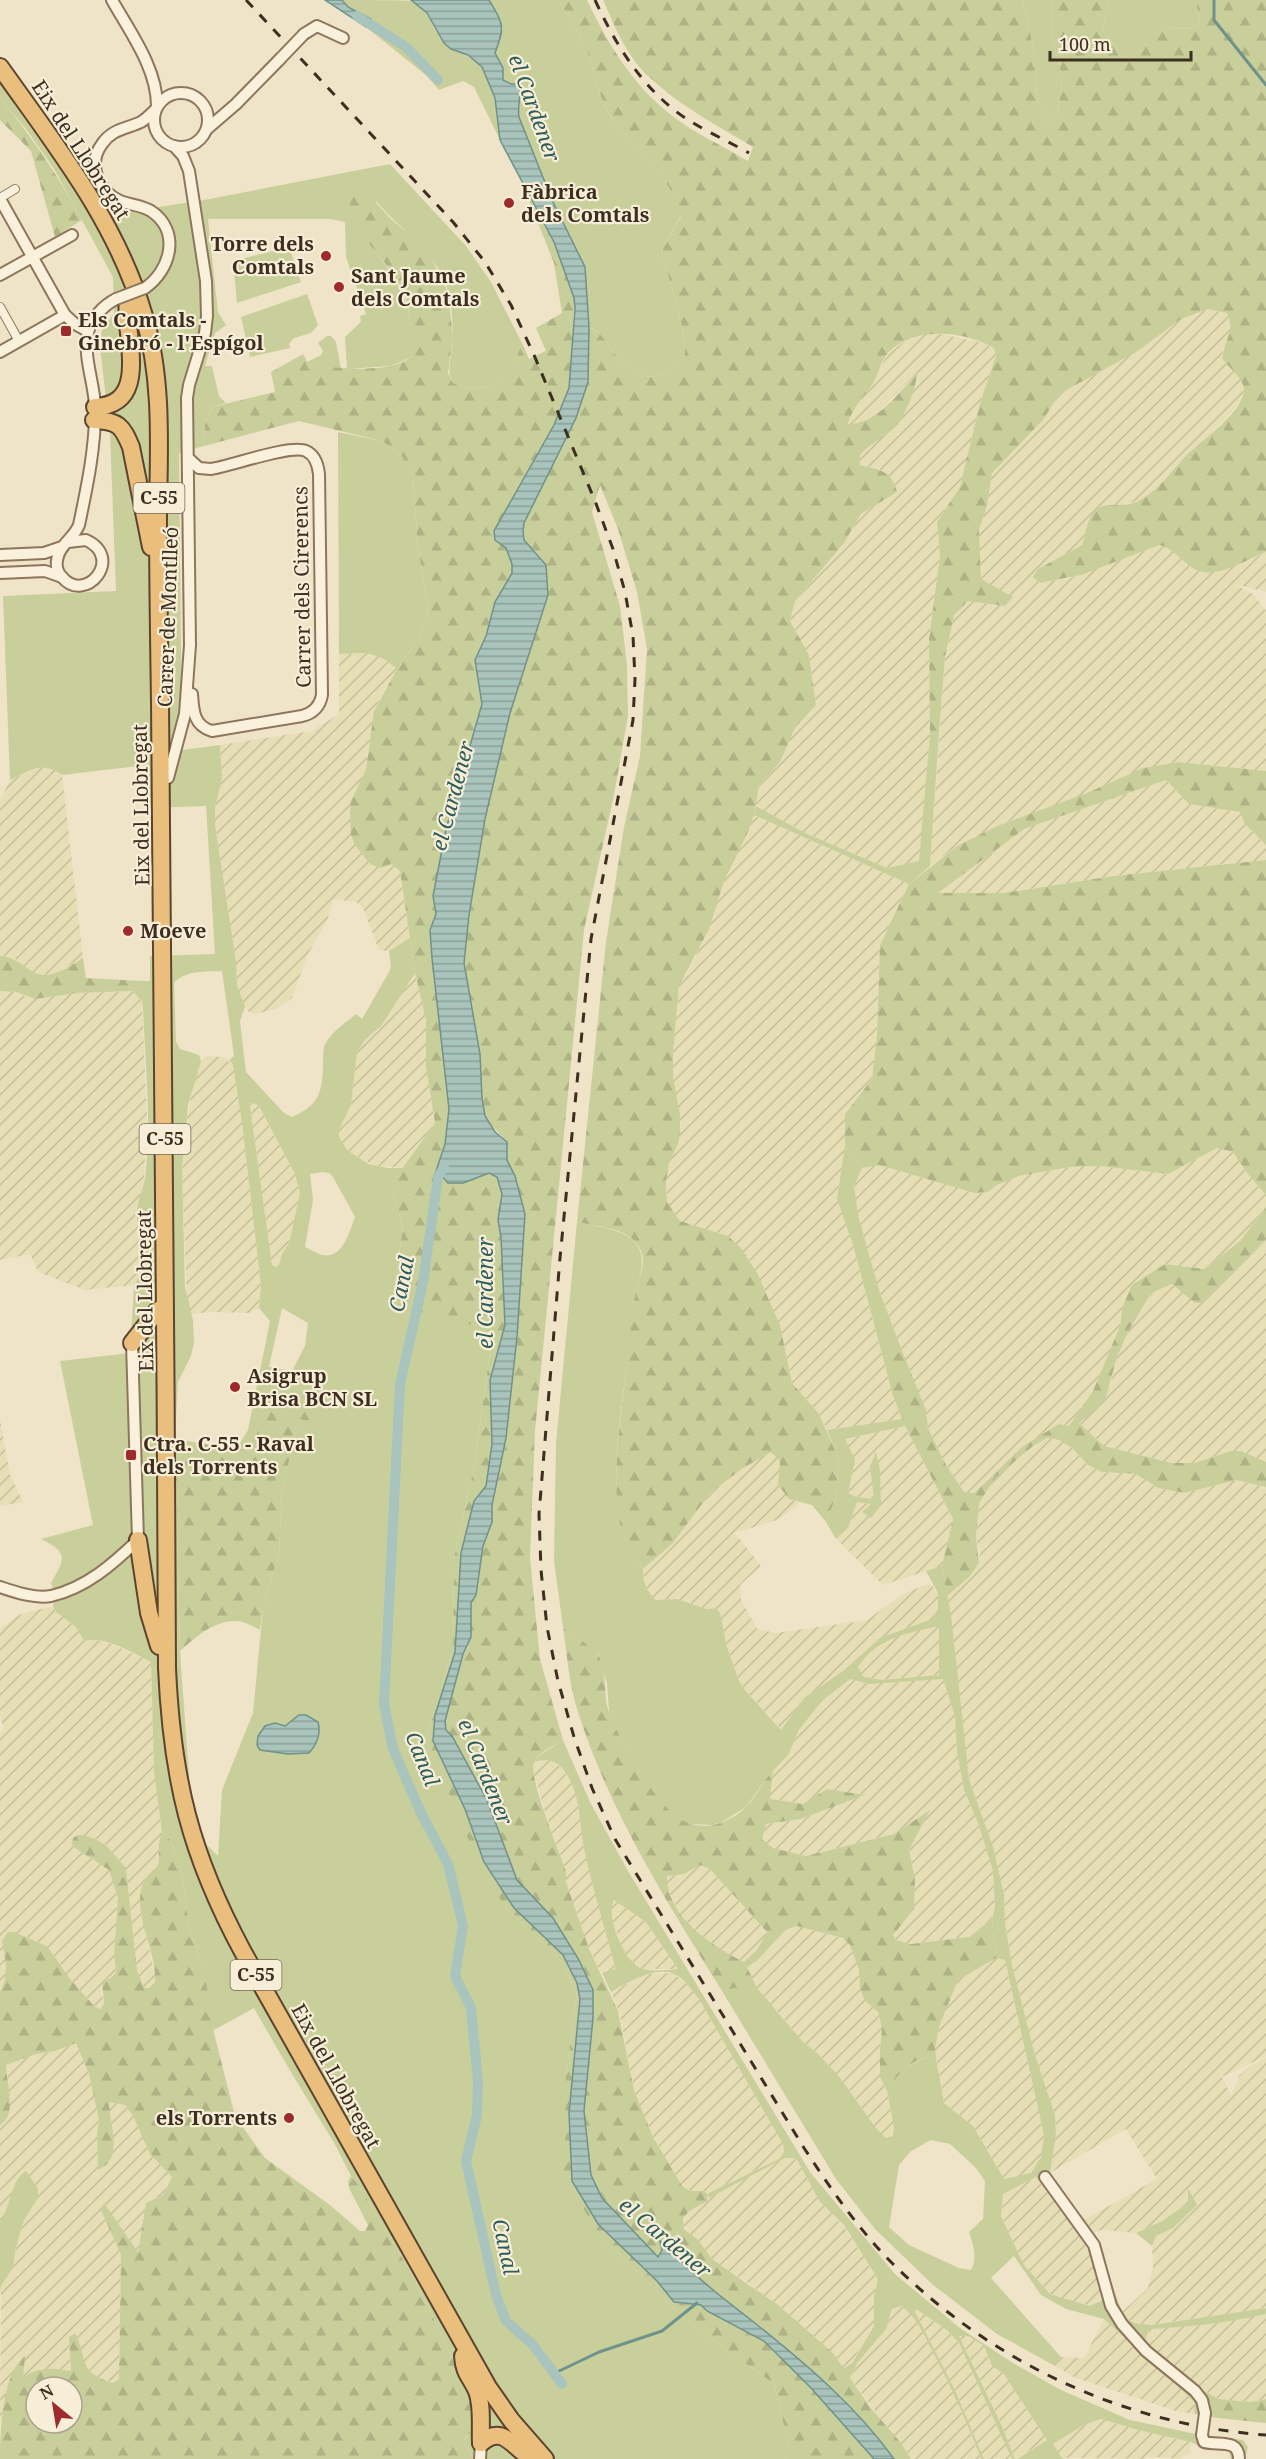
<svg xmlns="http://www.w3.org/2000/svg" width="1266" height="2459" font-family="'Noto Serif',serif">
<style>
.farmland{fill:url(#farmland-furrows)}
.green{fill:#c9cf9b;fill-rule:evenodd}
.forest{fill:url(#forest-firs);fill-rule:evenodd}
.water{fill:url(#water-rules);stroke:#6f938a;stroke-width:1.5}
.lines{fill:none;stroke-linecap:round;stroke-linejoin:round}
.stream{stroke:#6f938a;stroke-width:3}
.canal{stroke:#a9c4bc;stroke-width:10}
.pedestrian-casing{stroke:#8d765c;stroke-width:10}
.minor-casing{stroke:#8d765c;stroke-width:14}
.trunk-casing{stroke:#5b4430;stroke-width:20}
.pedestrian{stroke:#faf1dc;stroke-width:8}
.minor{stroke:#faf1dc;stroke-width:10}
.trunk{stroke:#eabe7c;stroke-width:16}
.rail{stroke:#3d2e20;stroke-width:3;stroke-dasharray:10 10;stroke-linecap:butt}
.minor-bridge-casing{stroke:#8d765c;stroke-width:14;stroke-linecap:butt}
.minor-bridge{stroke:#faf1dc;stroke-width:10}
.poi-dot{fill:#9e2a2b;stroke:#f7eed8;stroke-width:2}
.labels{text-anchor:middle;stroke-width:4.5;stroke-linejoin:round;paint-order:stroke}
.shield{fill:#f7eed8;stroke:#756857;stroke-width:1.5}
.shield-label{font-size:18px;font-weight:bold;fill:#3d2e20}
.street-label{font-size:20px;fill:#3d2e20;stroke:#f7eed8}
.poi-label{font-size:20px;font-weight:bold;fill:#3d2e20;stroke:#f7eed8;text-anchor:start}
.water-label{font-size:21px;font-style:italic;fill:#2f5d5a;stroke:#f7eed8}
</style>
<defs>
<pattern id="farmland-furrows" width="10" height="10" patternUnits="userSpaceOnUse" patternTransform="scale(1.5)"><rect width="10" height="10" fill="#e6deb5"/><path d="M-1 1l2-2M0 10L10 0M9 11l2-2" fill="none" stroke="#c6bf9b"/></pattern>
<pattern id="forest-firs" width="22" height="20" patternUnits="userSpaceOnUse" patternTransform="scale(1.5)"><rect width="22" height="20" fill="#c9cf9b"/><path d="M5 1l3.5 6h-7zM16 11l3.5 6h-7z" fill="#aeb285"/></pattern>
<pattern id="water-rules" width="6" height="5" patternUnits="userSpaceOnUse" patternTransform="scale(1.5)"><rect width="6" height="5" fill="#a9c4bc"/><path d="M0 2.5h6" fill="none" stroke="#8ba098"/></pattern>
</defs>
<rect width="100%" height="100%" fill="#f0e4c8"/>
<g class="farmland">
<polygon points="1207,309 1227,313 1231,321 1232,331 1223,348 1222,358 1242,380 1244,390 1242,399 1230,414 1202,443 1188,454 1169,478 1154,492 1135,502 1117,506 1090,516 1082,545 1038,569 1033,577 1040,583 1070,578 1159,545 1169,548 1193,568 1203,572 1244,563 1266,552 1266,592 1234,584 1253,594 1266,611 1266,771 1179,762 997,826 957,846 930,866 945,657 954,615 968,601 1005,606 1013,597 981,580 979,530 987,506 992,473 1043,420 1059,394 1146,345 1162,331 1179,320"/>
<polygon points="935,333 986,343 994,347 996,356 980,403 960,487 937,522 940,556 929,639 930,734 920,861 887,868 803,832 756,806 755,796 759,786 780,762 795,728 816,705 809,655 790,621 795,601 844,543 861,514 897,492 880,469 860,465 860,455 866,447 893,430 899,422 915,384 917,373 874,415 857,425 847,424 850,415 874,382 887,354 905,341 925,334"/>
<polygon points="372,653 384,657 397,669 379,700 368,747 366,769 351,801 351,835 400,871 410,938 389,951 379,950 363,908 355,901 333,900 328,918 307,956 292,998 277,1009 254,1014 248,1011 242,1002 237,985 236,961 215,825 215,808 222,779 220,745 312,731 339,714 339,654"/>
<polygon points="42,766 51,767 62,775 83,958 58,972 46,975 34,973 15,959 0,956 0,800 10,780"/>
<polygon points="1166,780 1189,804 1240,812 1245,824 1266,845 1266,860 1113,876 1004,893 937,893 1024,829"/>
<polygon points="754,815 909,884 880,945 877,1035 872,1079 845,1114 845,1145 837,1199 853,1245 892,1393 903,1419 895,1421 827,1430 819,1414 792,1383 780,1325 748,1257 728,1236 680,1221 667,1202 666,1172 681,1124 673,1075 673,1053 679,986 695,958 724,881"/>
<polygon points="415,973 426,1020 426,1067 435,1123 403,1168 375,1166 347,1150 339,1137 339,1130 351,1105 357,1052 365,1040 377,1031"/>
<polygon points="7,990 35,999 77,993 132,991 142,1001 147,1117 144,1180 137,1212 142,1262 141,1276 134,1285 85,1290 38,1272 30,1254 0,1260 0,991"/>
<polygon points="207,1056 223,1057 233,1065 242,1123 261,1286 259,1308 249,1313 211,1312 191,1314 187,1300 182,1173 185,1129 194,1081 201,1061"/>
<polygon points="253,1103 259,1106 295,1174 300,1193 289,1243 278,1268 272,1265 250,1105"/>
<polygon points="1217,1148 1233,1152 1247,1173 1266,1195 1266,1207 1240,1241 1204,1269 1165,1264 1123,1306 1120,1326 1093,1391 1069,1426 1059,1424 990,1476 974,1494 964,1492 946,1465 928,1428 926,1410 916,1389 880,1293 859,1219 854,1186 862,1168 879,1165 976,1193 988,1192 997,1185 1019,1176 1070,1167 1099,1166 1168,1174"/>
<polygon points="1266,1239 1266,1462 1241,1451 1231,1451 1194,1463 1172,1463 1104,1446 1079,1423 1110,1385 1117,1357 1128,1332 1151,1293 1172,1284 1201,1303"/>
<polygon points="0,1420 10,1475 23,1502 0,1506"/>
<polygon points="905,1426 953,1519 942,1566 883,1585 836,1539 848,1528 857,1502 881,1505 870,1467 874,1499 856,1497 848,1493 855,1460 844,1439"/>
<polygon points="1047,1438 1059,1440 1072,1448 1088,1465 1102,1472 1136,1474 1158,1488 1185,1493 1237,1480 1266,1487 1266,2056 1222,2077 1231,2095 1239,2076 1249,2067 1266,2058 1266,2308 1152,2325 1135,2323 1124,2318 1121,2313 1148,2288 1153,2267 1152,2246 1156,2236 1173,2228 1197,2204 1188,2190 1188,2203 1162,2221 1136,2233 1100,2230 1092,2234 1080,2222 1157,2179 1126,2129 1050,2173 1056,2135 1055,2115 1035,2055 1012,1965 1005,1924 1004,1894 983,1818 969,1779 947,1596 969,1577 980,1555 976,1536 979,1503 996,1477 1033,1446"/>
<polygon points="771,1451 780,1461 780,1469 789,1499 800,1502 780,1519 735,1533 761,1566 740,1585 741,1600 757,1629 775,1633 867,1620 903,1594 930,1583 938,1593 939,1609 932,1619 880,1638 843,1671 804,1698 782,1730 744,1689 739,1681 726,1644 717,1608 707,1609 677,1599 657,1600 649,1594 644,1585 643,1569 673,1543 710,1493 743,1468"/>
<polygon points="53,1606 56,1612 76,1627 84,1641 91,1639 109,1643 151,1662 154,1772 162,1832 160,1864 154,1875 142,1885 141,1892 141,1911 155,1976 155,1982 149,1988 144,1988 140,1983 137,1970 126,1868 107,1846 97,1840 85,1835 72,1844 75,1848 109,1870 118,1898 114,1955 116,1972 101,1990 104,2003 101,2009 95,2007 71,1980 47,1946 14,1932 2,1941 7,1960 6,1973 0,1992 0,1734 4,1728 0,1717 0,1628 21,1614"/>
<polygon points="939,1626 940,1675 881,1680 864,1677 857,1667 866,1655 893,1636"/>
<polygon points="943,1678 955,1716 957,1752 964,1790 978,1823 993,1871 995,1907 992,1919 969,1937 911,1944 896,1940 892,1934 915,1879 909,1850 929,1811 894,1834 806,1856 773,1848 762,1839 766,1824 801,1819 863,1795 827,1789 803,1804 769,1799 773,1770 789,1754 798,1731 822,1701 850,1679 869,1684"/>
<polygon points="544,1759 553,1761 562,1768 576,1790 584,1848 614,1963 615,1969 611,1972 602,1973 598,1967 589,1949 566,1882 566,1871 545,1812 533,1770 534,1762"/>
<polygon points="700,1865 710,1869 767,1932 757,1950 744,1962 719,1949 691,1927 676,1907 667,1887 666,1876 684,1874"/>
<polygon points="614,1900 646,1922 678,1969 642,1969 635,1965 622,1948 613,1922 611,1905"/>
<polygon points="796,1926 843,1938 850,1945 859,1970 860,1989 865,2001 878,2012 882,2028 880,2049 880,2077 887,2091 894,2128 894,2136 886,2138 876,2128 838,2075 816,2052 804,2043 775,2008 767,2002 757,1988 747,1968 757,1961 785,1930"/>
<polygon points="996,1958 1005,1960 1044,2135 1041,2157 1031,2174 1004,2179 973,2126 944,2103 935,2048 940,2024 958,1980"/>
<polygon points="673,1973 687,1984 699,1999 783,2144 784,2152 779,2159 707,2194 704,2191 690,2191 682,2186 653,2137 634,2090 620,2015 611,1992 645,1974"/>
<polygon points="76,2043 89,2074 99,2120 97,2136 114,2151 108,2101 125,2105 133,2116 150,2154 172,2177 163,2195 146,2203 138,2253 101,2210 121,2255 119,2379 114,2383 93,2376 84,2364 79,2342 69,2337 71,2371 23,2379 18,2361 9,2386 0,2425 1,2286 13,2267 16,2247 24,2220 38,2198 14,2189 7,2213 0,2222 0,2125 5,2123 9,2094 6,2065 36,2054 55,2051"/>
<polygon points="785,2158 796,2158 820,2202 843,2225 878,2279 874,2295 874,2326 851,2363 843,2369 833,2353 805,2328 747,2282 713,2261 682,2224 689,2211 708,2201 709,2198"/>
<polygon points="1036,2177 1089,2247 1103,2300 1091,2306 1050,2294 1024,2265 1001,2215 1002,2194"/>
<polygon points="902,2306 914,2315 940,2365 957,2400 981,2459 911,2459 850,2378 858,2362 886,2329 892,2309"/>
<polygon points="916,2309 947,2330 959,2343 1012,2459 984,2459 955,2390 915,2312"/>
<polygon points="1266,2314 1266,2399 1251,2402 1218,2399 1201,2388 1145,2341 1149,2329 1205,2325"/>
<polygon points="1104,2319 1181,2389 1194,2402 1195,2414 1176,2411 1076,2378 1055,2366 1061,2357 1084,2358"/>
<polygon points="959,2336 968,2336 984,2346 992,2366 1004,2373 1047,2440 1015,2459 1002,2425"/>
<polygon points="1101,2419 1138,2430 1191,2442 1190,2453 1178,2459 1146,2456 1145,2459 1062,2458 1053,2444 1084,2425"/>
</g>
<g class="green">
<path d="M342 0C355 0 403 0 411 1 428 7 430 24 440 36 451 50 468 53 480 66 492 79 503 123 500 140L474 87 463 81 439 90 427 76 366 27 371 19 348 7Z"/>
<path d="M489 0H558C568 15 579 31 586 48 595 71 598 98 612 118 635 150 672 175 681 215L662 250C666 274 690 337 684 356 681 366 672 370 664 374 654 378 643 377 633 372 613 361 610 336 589 327L585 267 552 200 519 117 517 109 521 92 503 80V68L495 53 503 28Z"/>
<polygon points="1023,0 1051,0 1052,35 1062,78 1058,112 1053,121 1045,125 1037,97 1033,47"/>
<path d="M1109 0H1196L1200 25C1186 33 1178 25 1163 30 1149 35 1143 51 1131 59L1121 56 1103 29Z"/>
<path d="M0 57 48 123 107 215 204 200 390 164 466 246 491 282 522 343 515 361 514 373C493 387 476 394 453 383 446 370 451 361 452 347 454 334 452 319 451 305 446 259 403 233 376 201L361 229C391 278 418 295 410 358L390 366 347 369 345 337 361 322 360 316 366 314 346 257 345 222 330 219H208L218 312 226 325 215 333 205 366H212L219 396 226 403 212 407 205 424 204 446 179 453 182 750 220 745 222 779 215 808V825L236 961 237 985 245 1007 240 1021 246 1072 284 1113 292 1117C319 1105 322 1093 323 1066 323 1060 323 1052 324 1047 329 1033 346 1023 356 1014L362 1019 389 972 391 966 389 951 410 938 415 973 381 1026 365 1040 357 1052 351 1105 339 1130V1137L347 1150 369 1164 387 1168H403L391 1184 403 1227 392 1305 493 1329 474 1467 454 1558 453 1649 427 1736 504 1906 562 1962 577 1993 566 2075 598 2233 688 2322 774 2384 790 2450 785 2459H474L463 2441 468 2436 472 2408 469 2394 416 2281 359 2186C347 2173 342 2156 333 2141 306 2097 279 2053 254 2008L214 2030 201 1960 190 1931 180 1862 168 1836 162 1832 154 1772 151 1662C132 1653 106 1636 84 1641L76 1627 56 1612 53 1606 55 1594 51 1583C64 1560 70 1553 41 1539L93 1525 60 1361 130 1353 134 1285C149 1264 137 1238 137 1214 137 1201 143 1190 145 1178 152 1124 145 1063 143 1008L142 1001 132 991 142 981H150V956L215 954 206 806 149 808 147 765 62 775C41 760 31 771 10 780L3 596 116 591 110 433 100 347 102 330 114 313 113 277 54 169 26 129 0 98ZM222 971 234 1056 229 1060 233 1065 242 1123 261 1286 259 1308 270 1321 248 1430 235 1451 253 1452 305 1400 332 1424 299 1418 282 1491 279 1553 263 1608 253 1713 222 1790 218 1856 203 1841 190 1789 180 1652 175 1439 178 1382 191 1356 194 1342 193 1320 185 1287 182 1168 188 1105 201 1061 199 1055 180 1049 176 1042 174 983C185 970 206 972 222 971ZM253 1103 259 1106 295 1174 300 1193 289 1243 282 1254 278 1268 272 1265 250 1106ZM323 1172 329 1173 333 1177 355 1217C349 1232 343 1259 323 1255 317 1254 310 1249 305 1247L313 1200 310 1174ZM282 1308 308 1323 305 1346 292 1371 269 1367Z"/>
<polygon points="289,247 301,282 237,303 233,261"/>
<polygon points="307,294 318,325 311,333 294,338 289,344 290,348 250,357 241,317"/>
<polygon points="327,336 331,336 336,342 341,369 309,365 307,362 321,355 323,351 318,343"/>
<path d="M338 432 382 441 401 455 413 476 418 547 428 606 427 619 418 640 397 669C376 650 366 653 339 654Z"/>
<polygon points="939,733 930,866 909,884 754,815 756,806 803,832 887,868 919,861 930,734"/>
<polygon points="845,1145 862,1168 854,1186 859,1219 880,1293 902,1351 883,1358 853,1245 837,1199"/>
<path d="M577 1222C630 1232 656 1237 634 1297 632 1318 631 1340 628 1361 620 1411 600 1533 643 1569 643 1583 646 1591 656 1600L677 1599 707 1609 717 1608 721 1616 726 1644 739 1681 744 1689 781 1730 804 1698 843 1671 880 1638 932 1619 938 1609V1593L926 1571 942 1566 951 1615 969 1779 993 1847 1004 1894 1005 1924 1012 1965 1035 2055 1055 2115 1056 2135 1050 2173 1059 2191 1097 2242 1124 2318 1135 2323 1152 2325 1266 2308V2314C1227 2323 1189 2327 1149 2329L1145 2341 1200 2388 1218 2399V2418L1195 2414 1194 2402 1181 2389 1104 2319 1066 2309 1041 2295 1014 2256 991 2278 1061 2357 1055 2366 997 2334 932 2284 875 2229 836 2179 722 1991 735 1988H757L804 2043 816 2052 838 2075 876 2128 886 2138 893 2136 894 2128 887 2091 901 2070 926 2057 937 2063 944 2103 973 2126 1004 2179 1031 2173 1041 2157 1044 2135 1005 1960 996 1958 992 1919 995 1907 993 1871 978 1823 964 1790 957 1752 955 1716 943 1679 869 1684 850 1679 822 1701 798 1731 789 1754 769 1775 746 1807 722 1822 711 1825 690 1824 670 1813 652 1792 615 1728 609 1712 607 1683 598 1654 563 1627 554 1561 556 1443ZM939 1626V1675L881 1680 864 1677 858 1667C878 1637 906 1634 939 1626ZM931 2140 950 2144 975 2167 985 2181 983 2219 969 2232C973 2245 978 2257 971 2270L959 2268 909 2245 889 2227 899 2165 911 2151ZM1036 2177 1089 2247 1103 2300 1090 2306 1050 2294 1024 2265 1001 2216 1003 2194Z"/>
<polygon points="903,1419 905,1426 845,1439 855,1460 848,1493 856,1497 874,1499 870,1467 876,1452 880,1471 881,1505 871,1518 862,1512 871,1504 857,1502 848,1528 836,1539 826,1522 836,1497 839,1459 827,1430"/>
<path d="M563 1740 590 1802 628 1871 810 2172 895 2274 960 2328 1013 2363 1061 2390 1130 2420 1191 2433 1243 2440 1248 2447 1245 2459H1231L1229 2451 1203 2448 1191 2442 1138 2430 1101 2419 1084 2425 1053 2444 1062 2458 1065 2459H1017L1047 2440 1004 2374 992 2366 984 2346 968 2336H959L1002 2426 1015 2459H1012L959 2343 947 2330 916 2309 915 2312 955 2390 984 2459H981C967 2422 951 2387 933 2352 924 2335 917 2318 902 2306L892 2309 886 2329 858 2362 850 2378 843 2369 852 2363 874 2326V2295L878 2279 844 2225 820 2202 796 2158H785L709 2198 707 2194 779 2159 784 2152 783 2144 699 1999C692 1991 683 1976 672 1973 652 1967 627 1983 611 1992L602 1973 615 1969 614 1963C604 1925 592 1887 584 1848 579 1821 581 1792 563 1769 555 1759 545 1759 534 1762L540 1755ZM614 1900 646 1922 678 1969C667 1970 649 1972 640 1968 624 1960 605 1916 614 1900Z"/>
<path d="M26 2171 38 2189V2198L24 2220 16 2247 13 2267 1 2286 0 2294V2222C11 2208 10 2180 26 2171Z"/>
<polygon points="1188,2188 1197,2205 1173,2228 1156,2236 1152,2246 1136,2233 1162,2221 1188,2203"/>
</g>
<g class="forest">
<path d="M558 0H587C608 44 632 84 671 115 694 133 723 146 748 161L753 147C716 125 678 105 647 75 626 55 614 25 603 0H1023L1033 47 1037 97 1045 125 1053 121 1058 112 1062 78 1052 35 1051 0H1109L1103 29 1121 56 1130 59C1143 51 1149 35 1163 30 1177 25 1187 33 1200 25L1196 0H1266V552C1247 559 1215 581 1194 569 1181 561 1175 549 1159 545L1081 575 1040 583 1033 577 1038 569 1082 545C1086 535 1087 514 1098 508 1109 502 1125 508 1138 501 1161 489 1169 473 1187 455 1202 440 1242 413 1244 391 1245 378 1228 368 1222 358 1224 341 1236 330 1227 313L1207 309 1179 320 1138 351 1059 394 1043 420 992 473 987 506 979 530 981 579 1013 597 1005 606 968 601 954 615 945 657 939 733 930 734 929 639 940 556 937 522 960 487 980 403 996 356 994 348C964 331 915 326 889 352 880 361 879 375 872 385 863 398 851 410 848 424 876 425 900 391 918 372 914 391 906 419 890 432 880 440 868 445 860 455V465C879 469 892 471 897 492L861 514 844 543 795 601 790 621 809 655 816 705 795 728 780 762 759 786 754 815 747 834 724 881 709 929 679 986 673 1053V1075L680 1115V1134L678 1144 669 1163 666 1182 667 1202 680 1221 728 1236 742 1249 757 1273 780 1325 792 1383 819 1414 839 1459 836 1497 826 1522 812 1505 789 1499 778 1485 780 1461 771 1452 743 1468 710 1493 673 1543 643 1569C598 1532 622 1410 628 1358 630 1339 631 1319 634 1299 637 1282 649 1264 639 1247 629 1228 596 1226 577 1222L606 942 624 827 640 756 647 649 637 592 618 529 600 485 592 512 620 606 627 665 628 716 614 795 584 930 535 1431 530 1558 540 1659 563 1740C554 1746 538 1752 534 1763 528 1777 560 1853 566 1871V1882L589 1949 618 2011 634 2090 653 2137 682 2186 690 2191H704L707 2194 708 2201 689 2211 683 2219 684 2229 697 2239 713 2260 778 2305 833 2353 870 2407 901 2443 911 2459H894L860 2417 700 2281 668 2244 661 2242 662 2250 658 2257 602 2198 591 2175 584 2111 593 2018V1990L547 1912 517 1880 487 1800 452 1736 446 1730 445 1721 463 1654 468 1646 471 1628V1603L476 1595 483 1546 492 1522V1505L506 1438 517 1338 525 1214 515 1176 507 1160V1142L491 1125 485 1116 482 1099 480 1054 464 963 469 915 485 819 510 713 548 595 541 558 524 540 523 531 524 523 576 418 588 382 589 327C610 336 613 361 633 372 643 377 654 378 664 374 672 370 681 366 684 356 690 337 666 274 662 250L681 216C672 175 635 150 612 118 598 98 595 71 586 48 579 31 568 15 558 0Z"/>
<path d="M0 98C32 136 58 176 82 220L55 237 31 151 0 120Z"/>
<path d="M524 188 554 242 574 298 573 348 569 387 554 425 502 516 495 540 506 548 512 564V573L492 611 476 668 482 704 446 829 433 896 436 914 430 930 432 958 449 1109 445 1144 433 1179 441 1175 448 1183H462L489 1173 497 1177 502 1194 498 1220 501 1237 505 1325 490 1380 492 1444 486 1486 474 1501 455 1652 435 1715 484 1862 514 1908 563 1955 577 1983 580 1999 569 2113 572 2181 598 2224 663 2287 682 2304 701 2305 707 2311 764 2341 811 2388 874 2459H785L790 2450 774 2384 688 2322 598 2233 564 2176 566 2075 577 1993 562 1962 504 1906 462 1827 427 1736 453 1649 454 1558 474 1467 493 1330 392 1305 403 1227 391 1184 435 1123 426 1067V1020L415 973 400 871 391 864 381 868 370 864 355 845 351 835 350 813 351 801 366 769 374 711 397 669 418 640 427 619 428 606 418 547 413 476 401 455 382 441 299 421 204 446 205 424 212 407 275 392 271 372 303 354 309 365C337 368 387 374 410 358 412 335 412 307 400 286 384 256 351 232 349 195L357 189 367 193 391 219 417 241 431 258 448 292 453 337 448 373 453 383C476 394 493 387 513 373L515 361 522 343 529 359 546 351 536 328 562 313 554 263Z"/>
<polygon points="1179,762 1266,771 1266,845 1245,824 1240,812 1189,804 1166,780 1024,829 938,893 1004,893 1113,876 1266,860 1266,1195 1247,1173 1233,1152 1217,1148 1168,1174 1099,1166 1070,1167 1019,1176 997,1185 988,1192 975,1193 879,1165 862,1168 845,1145 845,1114 872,1079 877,1035 880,945 909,884 957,846 997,826 1087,793 1143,768"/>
<path d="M0 956C13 957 19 962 30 970 47 983 68 967 83 958L86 978 142 981 132 991 77 993 35 999 16 992 0 991Z"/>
<polygon points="1266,1207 1266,1239 1201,1303 1195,1303 1172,1284 1151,1293 1128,1332 1117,1357 1106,1397 1099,1407 1079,1423 1104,1446 1172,1463 1194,1463 1231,1451 1241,1451 1266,1462 1266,1487 1236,1480 1185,1493 1158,1488 1136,1474 1102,1472 1088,1465 1072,1448 1059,1440 1047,1438 1033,1446 996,1477 979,1503 976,1536 979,1563 969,1577 947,1596 942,1566 953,1519 905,1426 892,1393 883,1358 902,1351 926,1410 928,1428 946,1465 964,1492 974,1493 1022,1447 1059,1424 1069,1426 1093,1391 1120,1326 1123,1306 1132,1285 1165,1264 1204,1269 1240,1241"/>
<path d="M293 1395 320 1410 333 1425 299 1419 282 1491 279 1553 263 1608 260 1630C254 1627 245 1622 238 1621 214 1620 197 1636 180 1651L175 1439 253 1452 263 1403Z"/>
<path d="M563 1627C571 1634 593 1647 598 1655 608 1672 603 1691 608 1709 614 1728 625 1745 635 1762 658 1802 687 1849 739 1813 754 1802 761 1784 773 1770L770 1799 803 1804 827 1789 864 1795 801 1819 766 1824 762 1839 773 1848 806 1856 894 1834 930 1810 909 1850 915 1879 914 1909 893 1935 896 1940 911 1944 969 1937 992 1919 996 1958 958 1980 940 2024 935 2048 937 2063 926 2057C904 2066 900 2072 887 2091L880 2077V2049L882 2028 878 2012 865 2001 860 1989 859 1970 850 1945 843 1938 796 1926 785 1930 757 1961 747 1967 757 1988H735L722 1991C667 1902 610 1813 578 1712 569 1685 567 1654 563 1627ZM700 1865 710 1869 767 1932 757 1950 744 1962C712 1946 666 1916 667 1876L684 1874Z"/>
<path d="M162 1832 168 1836 180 1862 190 1931 201 1960 212 2011 214 2033 235 2116 265 2158 330 2205 360 2231H365L368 2225 349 2188 348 2181 351 2176 359 2186 416 2281 469 2394 473 2422 471 2431 463 2441 474 2459H0C0 2433 2 2372 25 2356L23 2378C37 2366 54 2368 71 2371L69 2337 75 2333C90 2363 75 2370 113 2383L119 2379 121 2255 101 2210 104 2203 138 2252 146 2203 163 2195 172 2177 150 2154 133 2116 125 2105 109 2102C109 2124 125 2159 98 2170L97 2136 99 2120 89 2074 76 2043 55 2051 36 2054 6 2065C6 2082 18 2115 0 2125V1992C9 1974 6 1960 2 1941L8 1932H14L47 1946 71 1980 95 2007 101 2009 104 2003 102 1983 112 1977 116 1972 114 1955 118 1898 109 1870 75 1848 72 1844 73 1838 78 1835H85L97 1840 107 1846 126 1868 137 1970 144 1988H149L155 1982C157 1949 130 1912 144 1880 169 1864 153 1854 162 1832ZM36 2387H72V2423H36Z"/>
<polygon points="1218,2399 1251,2402 1266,2399 1266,2423 1218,2418"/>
</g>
<g class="water">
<polygon points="325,0 342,0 348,7 371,19 366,27"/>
<path d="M411 0H489C504 25 505 26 495 53L503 68V80L511 84H519C522 95 517 105 519 117L552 200 585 267 589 327 588 382 576 418 524 523 523 531 524 540 546 565 548 595 510 713 485 819 469 915 464 963 480 1054 482 1099 485 1116 495 1132 507 1142V1160L515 1176 525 1214 517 1337 506 1438 492 1505V1522L483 1546 476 1595 471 1603V1637L463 1654 445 1721 446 1730 452 1736 487 1800 517 1880 553 1918 579 1960 593 1990V2018L584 2111 591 2175 602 2198 658 2257 662 2250 660 2241 668 2244C692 2277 725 2299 756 2324 806 2364 857 2407 894 2459H874L811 2388 764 2341 707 2311 701 2305 674 2302 657 2281 598 2224 572 2181 569 2113 580 1999 577 1983 563 1955 514 1908 484 1862 465 1809 433 1741 435 1715 455 1652 461 1553 474 1501 486 1486 492 1444 490 1380 505 1325 501 1237 498 1220 502 1194 497 1177 489 1173 463 1183H448L441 1175 433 1180 445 1144 449 1109 432 958 430 930 436 914 433 896 446 829 482 704 475 660 486 636 495 602 512 573V564L506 548 495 540 494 531 554 425 569 388 575 309 574 298 554 242 500 140 495 98 482 67 468 55 451 49 444 43 427 13Z"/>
<path d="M299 1715H306L318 1722C321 1733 317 1744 309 1753L288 1754 260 1750 257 1745 258 1736 265 1726 275 1723 285 1726Z"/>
</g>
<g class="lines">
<g class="stream">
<polyline points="1214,0 1214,20 1266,85"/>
<polyline points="555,2373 599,2352 662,2331 697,2303"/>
</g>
<g class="canal">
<polyline points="357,16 406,47 438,80"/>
<polyline points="444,1167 438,1177 423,1282 400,1384 384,1704 393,1749 421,1813 448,1864 463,1926 455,1976 471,2008 478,2081 477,2115 466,2161 496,2295 506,2321 533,2345 562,2384"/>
</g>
<defs>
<g id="pedestrian">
<polyline points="0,198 15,189"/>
<polyline points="0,307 19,341"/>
</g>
<g id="minor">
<path d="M112 0C130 32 157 68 157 106"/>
<polyline points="304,34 317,26 343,38"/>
<circle cx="181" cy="120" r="27"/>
<polyline points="207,129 236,104 280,59"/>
<polyline points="0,199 65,315 75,324 88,331"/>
<polyline points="0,275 72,235"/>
<path d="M145 288C171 270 181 231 151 211 141 205 130 205 120 201 98 191 87 164 102 144 112 129 126 129 141 122 146 119 151 114 155 110"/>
<polyline points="0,352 65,315"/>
<path d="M188 458 199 468 211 469C231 466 291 444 306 451 315 455 318 465 319 474L322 695C320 706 314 713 302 716L212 731C194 726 193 711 192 694"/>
<path d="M68 542 86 540C125 558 85 605 62 577 58 573 56 566 57 560 59 545 74 538 79 525 87 487 96 445 95 406 94 382 83 357 88 333 90 319 104 305 116 299"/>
<polyline points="0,555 44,553 62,547"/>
<polyline points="0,573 45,571 62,577"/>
<polyline points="168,778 185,714 190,645 187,398 189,385 205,333 207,316 206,281 189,171 183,156 174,146"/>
<path d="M0 1587C15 1592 35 1599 51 1596 86 1588 113 1564 138 1540L132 1343"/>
<polyline points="1045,2177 1094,2245 1111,2306 1122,2324 1146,2351 1195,2391 1202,2400 1205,2413"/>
<path d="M1202 2435 1204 2442C1218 2446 1239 2438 1239 2459"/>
<polyline points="480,2459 481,2443"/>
</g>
<g id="trunk">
<path d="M0 67C56 146 117 222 144 316 163 379 159 447 158 512 158 576 159 639 160 702 165 1024 165 1346 167 1668 172 1779 190 1854 243 1952L488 2387 511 2420 545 2459"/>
<path d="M95 407C152 404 123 337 128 298"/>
<path d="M94 420C118 421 122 425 131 447L151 547"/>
<polyline points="132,1343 158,1310"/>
<polyline points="138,1540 149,1613 159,1646"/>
<path d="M463 2356C464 2374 471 2377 477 2391 483 2407 480 2427 481 2443"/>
<path d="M481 2443C504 2423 513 2449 533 2459"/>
</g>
</defs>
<use href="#pedestrian" class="pedestrian-casing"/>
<use href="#minor" class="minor-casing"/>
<use href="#trunk" class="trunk-casing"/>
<use href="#pedestrian" class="pedestrian"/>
<use href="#minor" class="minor"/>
<use href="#trunk" class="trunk"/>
<g class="rail">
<path d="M246 0 453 222 485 262 511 305 534 355 595 501 613 549 625 592 633 636 635 679 633 720 591 939 560 1258 539 1514 541 1570 547 1627 558 1681 574 1737 592 1788 615 1839 804 2148C831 2189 858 2229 893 2264 993 2363 1125 2425 1266 2435"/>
<path d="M595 0C614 41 637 80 673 109 692 125 726 140 749 153"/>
</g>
<defs>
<g id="minor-bridge">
<polyline points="280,59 304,34"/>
<polyline points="116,299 145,288"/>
<polyline points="1202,2435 1205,2413"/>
</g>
</defs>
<use href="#minor-bridge" class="minor-bridge-casing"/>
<use href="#minor-bridge" class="minor-bridge"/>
</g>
<g class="poi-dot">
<circle cx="509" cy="203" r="6"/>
<circle cx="326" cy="256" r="6"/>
<circle cx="339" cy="287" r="6"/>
<rect x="60" y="325" width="12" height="12" rx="3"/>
<circle cx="128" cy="931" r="6"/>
<circle cx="235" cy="1387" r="6"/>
<rect x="125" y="1449" width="12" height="12" rx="3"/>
<circle cx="289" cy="2118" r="6"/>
</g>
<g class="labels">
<g class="shield">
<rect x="133.5" y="483" width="51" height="30" rx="4.5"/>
<rect x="139.5" y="1124" width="51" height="30" rx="4.5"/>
<rect x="230.5" y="1960" width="51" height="30" rx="4.5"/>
</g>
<g class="shield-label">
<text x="159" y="504">C-55</text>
<text x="165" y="1145">C-55</text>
<text x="256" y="1981">C-55</text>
</g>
<g class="street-label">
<text transform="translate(81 150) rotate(57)" y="7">Eix del Llobregat</text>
<text transform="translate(302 587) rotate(-91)" y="7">Carrer dels Cirerencs</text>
<text transform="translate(168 617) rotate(-88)" y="7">Carrer de Montlleó</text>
<text transform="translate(141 805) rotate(-91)" y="7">Eix del Llobregat</text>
<text transform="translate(145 1291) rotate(-91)" y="7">Eix del Llobregat</text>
<text transform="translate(336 2076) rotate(61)" y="7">Eix del Llobregat</text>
</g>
<g class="poi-label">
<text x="521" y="199">Fàbrica<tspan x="521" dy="23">dels Comtals</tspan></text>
<text x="314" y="251" text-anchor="end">Torre dels<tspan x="314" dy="23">Comtals</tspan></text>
<text x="351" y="283">Sant Jaume<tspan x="351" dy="23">dels Comtals</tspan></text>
<text x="78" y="327">Els Comtals -<tspan x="78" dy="23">Ginebró - l'Espígol</tspan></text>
<text x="140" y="938">Moeve</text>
<text x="247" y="1383">Asigrup<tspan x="247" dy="23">Brisa BCN SL</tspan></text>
<text x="143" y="1451">Ctra. C-55 - Raval<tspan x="143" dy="23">dels Torrents</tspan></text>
<text x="277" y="2125" text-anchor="end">els Torrents</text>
</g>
<g class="water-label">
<text transform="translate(534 108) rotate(70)" y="7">el Cardener</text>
<text transform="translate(453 796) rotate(-75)" y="7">el Cardener</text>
<text transform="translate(402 1284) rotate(-79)" y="7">Canal</text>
<text transform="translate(486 1293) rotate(-90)" y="7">el Cardener</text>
<text transform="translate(422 1759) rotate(68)" y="7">Canal</text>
<text transform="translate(485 1772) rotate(68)" y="7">el Cardener</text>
<text transform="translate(665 2238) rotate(40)" y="7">el Cardener</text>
<text transform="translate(505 2247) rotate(78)" y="7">Canal</text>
</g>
</g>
<g transform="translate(54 2405) rotate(330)"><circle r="28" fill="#f7eed8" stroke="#ada18e" stroke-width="1.5"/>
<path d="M0-4.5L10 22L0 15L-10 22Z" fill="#9e2a2b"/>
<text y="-9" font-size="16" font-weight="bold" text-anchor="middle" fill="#3d2e20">N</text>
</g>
<path d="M1050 51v9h141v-9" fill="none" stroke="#3d2e20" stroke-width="3"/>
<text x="1059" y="51" font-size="18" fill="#3d2e20" stroke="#f7eed8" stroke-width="4.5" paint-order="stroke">100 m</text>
</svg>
